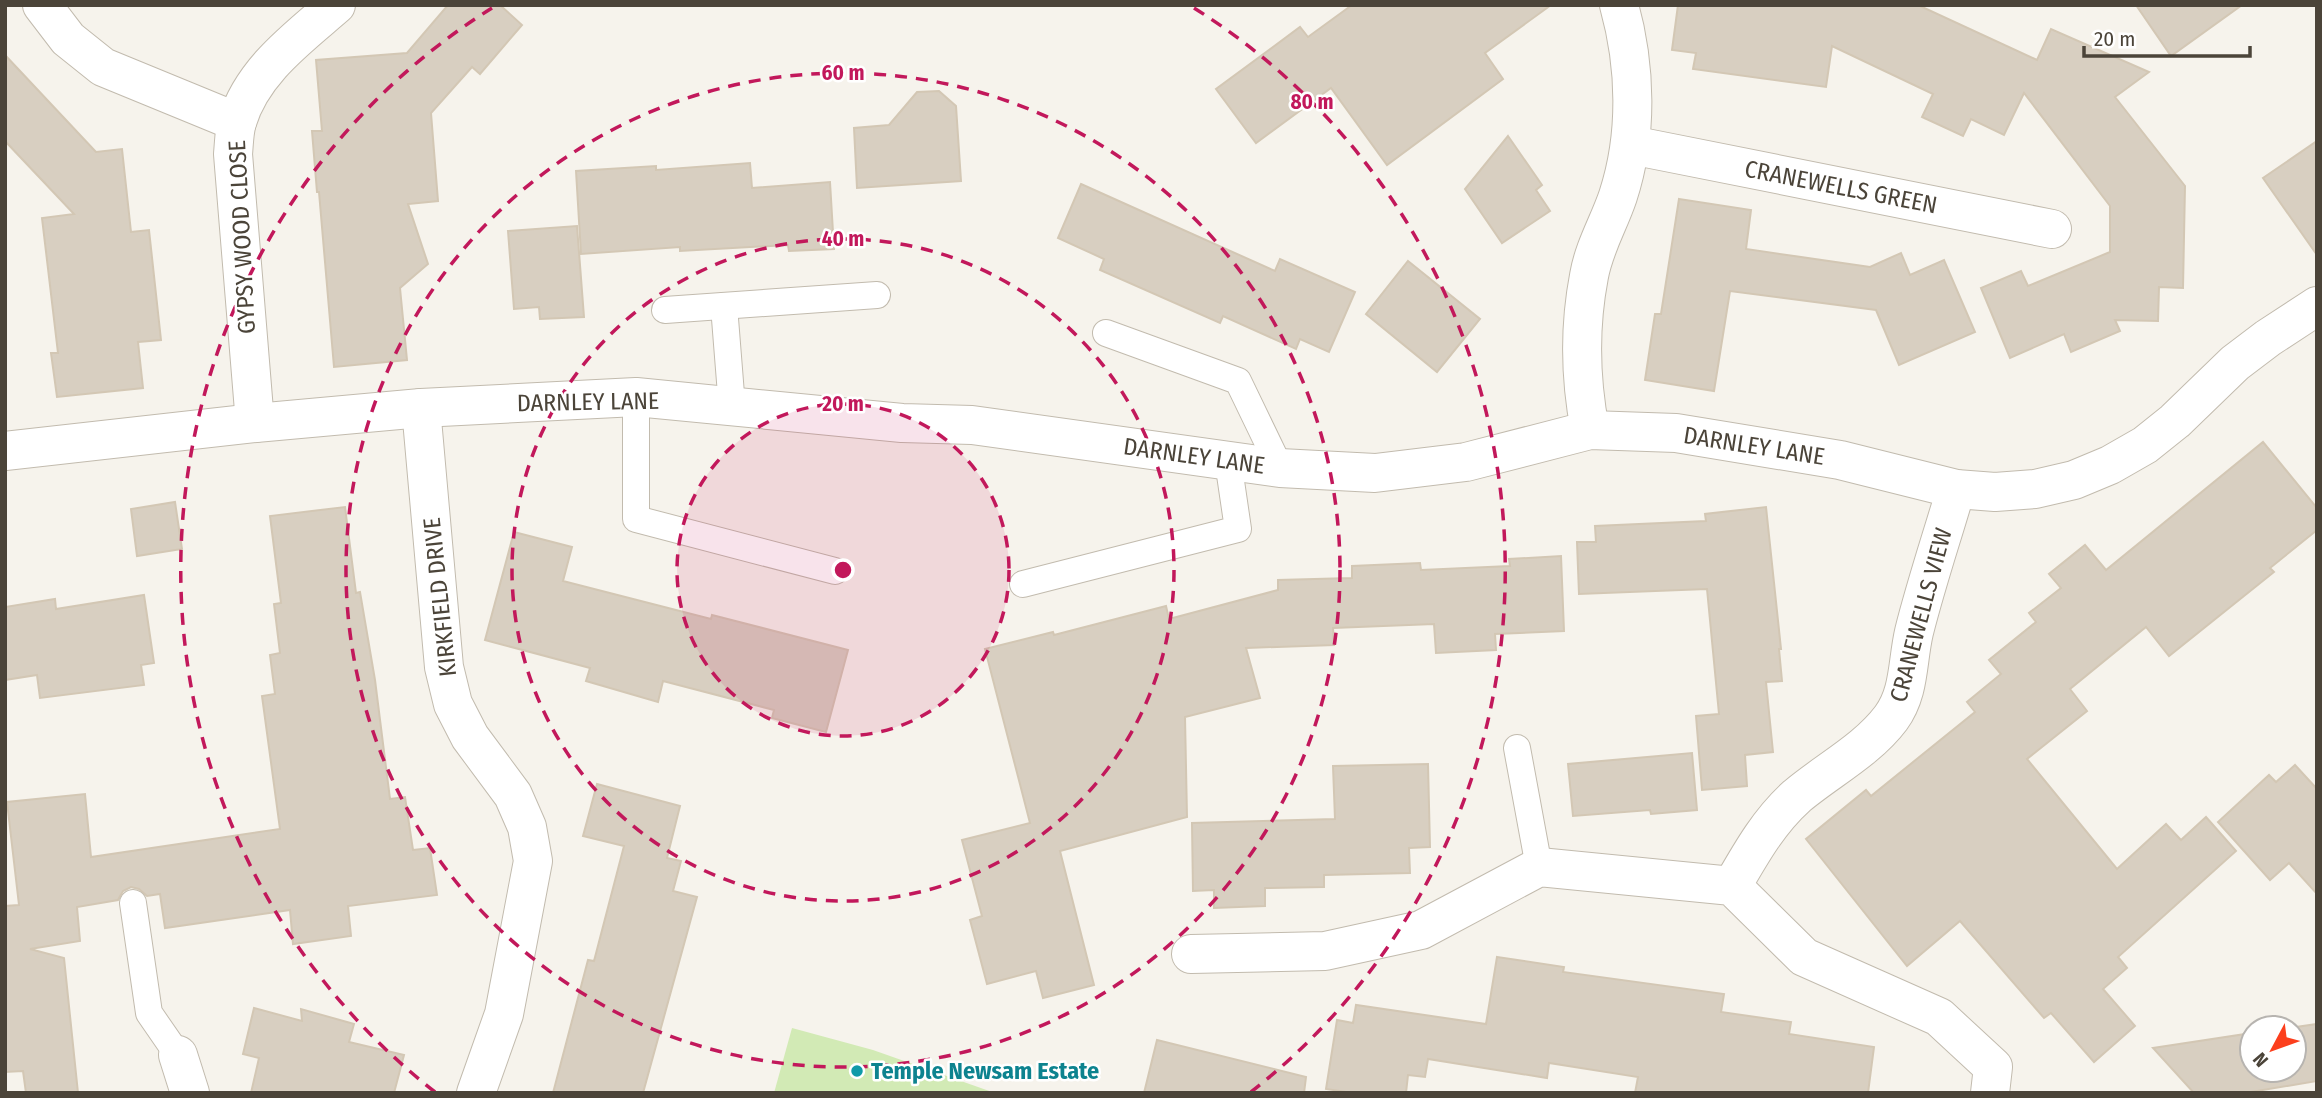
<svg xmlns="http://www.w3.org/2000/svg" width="2322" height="1098" font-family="'Fira Sans Condensed',sans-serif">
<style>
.green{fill:#d2eab5}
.building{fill:#d8cfc1;stroke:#d3c7b4;stroke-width:2}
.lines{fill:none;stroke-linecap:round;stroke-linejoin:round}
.service-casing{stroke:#c2bbae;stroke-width:28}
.minor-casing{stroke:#c2bbae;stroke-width:40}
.service{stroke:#fff;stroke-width:26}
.minor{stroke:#fff;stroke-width:38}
.ring{fill:none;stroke:#c2185b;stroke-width:3.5;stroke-dasharray:12 9}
.culture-dot{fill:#0f9aa8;stroke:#fff;stroke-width:2.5}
.labels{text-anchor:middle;stroke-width:5;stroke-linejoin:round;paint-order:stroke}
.street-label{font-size:24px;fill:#4b4439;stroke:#fff}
.culture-label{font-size:24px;font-weight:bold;fill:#0d838f;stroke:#fff;text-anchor:start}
.centre{fill:#c2185b;stroke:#fff;stroke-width:3.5}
.ring-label{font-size:21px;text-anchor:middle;font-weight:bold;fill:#c2185b;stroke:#fff;stroke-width:5;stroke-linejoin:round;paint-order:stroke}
</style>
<rect width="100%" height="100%" fill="#f6f3ec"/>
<polygon class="green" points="792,1028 873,1050 995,1093 774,1093"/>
<g class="building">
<polygon points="448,5 500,5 522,25 480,74 472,67 431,113 438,201 408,204 428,264 400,288 407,360 334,367 319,192 317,192 312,131 322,131 316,60 407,53"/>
<polygon points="1352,5 1551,5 1485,53 1503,79 1387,165 1331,88 1256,143 1216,89 1300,27 1308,37"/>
<polygon points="1678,5 1918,5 2037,60 2051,29 2149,72 2115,97 2185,186 2183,288 2159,287 2158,321 2115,320 2120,331 2071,352 2064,334 2010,358 1981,288 2021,271 2028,286 2110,252 2110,206 2024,93 2004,135 1971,119 1963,136 1922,117 1933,94 1832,46 1826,87 1693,69 1696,53 1672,50"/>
<polygon points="2136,5 2242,5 2171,56"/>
<polygon points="5,55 96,152 122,149 131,232 149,230 161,340 138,342 143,388 57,397 51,353 58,353 42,218 74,214 5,141"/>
<polygon points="939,91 956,106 961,181 857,188 854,128 889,125 917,92"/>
<polygon points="1508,136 1542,185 1536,190 1550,211 1502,243 1465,189"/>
<polygon points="2317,141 2317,255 2263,178"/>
<polygon points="750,163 752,188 830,182 834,249 789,251 788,245 680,251 680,247 581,254 576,171 656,166 656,170"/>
<polygon points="1081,184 1275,271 1280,259 1355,292 1329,352 1300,339 1296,349 1223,316 1220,323 1100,270 1104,259 1058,238"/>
<polygon points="1679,199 1751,210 1746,249 1870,267 1901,253 1910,275 1944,260 1975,332 1899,365 1876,310 1730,291 1714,391 1645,380 1655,314 1661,314"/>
<polygon points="577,226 584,317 540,319 539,307 514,309 508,231"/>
<polygon points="1408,261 1480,319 1437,372 1366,314"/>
<polygon points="2263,442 2317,508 2317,530 2270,568 2274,572 2169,656 2146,627 2070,689 2087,711 2027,759 2117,869 2166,824 2181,840 2206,817 2236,851 2118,957 2127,968 2103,989 2135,1026 2094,1062 2051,1013 2044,1018 1960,921 1907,966 1806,839 1866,790 1871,796 1975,712 1967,702 2001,674 1989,660 2036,622 2029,613 2061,588 2049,574 2085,545 2106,570"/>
<polygon points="175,502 182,549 137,556 131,509"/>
<polygon points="345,507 356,593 360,592 375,680 390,799 405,797 413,850 430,848 437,895 348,906 351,936 293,944 290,910 165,928 160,894 147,896 139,889 131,887 123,891 118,900 77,907 80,941 30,949 64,958 78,1093 26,1093 23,1071 5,1072 5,906 19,905 7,802 85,794 91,857 280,829 262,696 275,694 270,655 280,653 274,604 281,603 270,516"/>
<polygon points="1766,507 1781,649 1779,649 1782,681 1766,682 1773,752 1745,755 1747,786 1702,790 1696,716 1719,714 1707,589 1579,594 1577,542 1596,542 1595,526 1706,521 1705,514"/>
<polygon points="514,532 572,547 563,581 711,619 712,615 848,650 826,732 772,718 774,710 663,681 658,702 586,681 590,668 485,640"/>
<polygon points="1561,556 1564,631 1495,634 1496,650 1436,653 1434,624 1333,628 1334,645 1246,648 1260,698 1185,717 1187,817 1060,851 1094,985 1043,998 1036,971 987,984 970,920 982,916 962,840 1030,823 985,649 1053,632 1054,635 1166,606 1169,619 1278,590 1278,580 1352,578 1352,566 1420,563 1421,570 1510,566 1509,559"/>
<polygon points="144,595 154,663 141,665 144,685 40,698 37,675 5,680 5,607 55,599 56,609"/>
<polygon points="1692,753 1697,810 1651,814 1650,810 1573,816 1568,764"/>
<polygon points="1428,764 1430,847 1409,848 1410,873 1324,875 1324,887 1265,888 1265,906 1214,908 1214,890 1193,891 1192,823 1335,819 1333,766"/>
<polygon points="2295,765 2317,789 2317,894 2289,863 2270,880 2218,822 2269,775 2276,782"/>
<polygon points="597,784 680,806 667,858 681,861 673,891 697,897 643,1093 553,1093 588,960 594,961 624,846 583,836"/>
<polygon points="1497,957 1564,967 1563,972 1724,994 1721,1012 1791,1022 1789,1034 1874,1047 1868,1093 1635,1093 1638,1077 1549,1063 1547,1078 1428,1059 1425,1077 1408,1075 1406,1093 1353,1093 1326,1089 1337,1020 1353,1023 1356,1005 1486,1024"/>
<polygon points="254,1008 302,1021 301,1009 354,1024 349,1042 404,1055 394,1093 251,1093 259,1058 243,1054"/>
<polygon points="2317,1024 2317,1081 2245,1093 2194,1093 2153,1048 2252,1033 2252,1070 2294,1070 2294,1028 2289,1028"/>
<polygon points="1157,1040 1306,1077 1304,1093 1144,1093"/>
</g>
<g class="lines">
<defs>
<g id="service">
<polyline points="724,306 732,407"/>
<polyline points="665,310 877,295"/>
<polyline points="1106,333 1238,381 1280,468"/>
<polyline points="636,397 636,519 835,571"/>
<polyline points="1023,584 1238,529 1228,461"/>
<polyline points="1517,748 1539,867"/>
<polyline points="133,903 149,1013 178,1055"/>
</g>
<g id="minor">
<polyline points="42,5 68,39 103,67 237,122"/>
<polyline points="1631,145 2052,229"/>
<polyline points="421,408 444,667 453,704 470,737 513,795 527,827 533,861 504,1014 476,1093"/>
<path d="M255 423 233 154C234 144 234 132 237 122 252 71 298 38 336 5"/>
<path d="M1590 430C1580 378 1579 328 1589 276 1594 247 1609 223 1618 196 1638 135 1636 66 1619 5"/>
<polyline points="5,451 255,423 421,408 636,397 902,423 972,425 1280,468 1375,473 1466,462 1590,430 1676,433 1840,460 1956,489 1995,492 2035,489 2074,480 2110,465 2145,445 2175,421 2235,363 2268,338 2317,306"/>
<path d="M1732 886C1751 853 1769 821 1797 796 1828 770 1867 750 1891 718 1910 692 1907 662 1914 632 1926 584 1942 537 1956 489"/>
<polyline points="1191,954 1325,951 1421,930 1539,867 1732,886 1804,957 1939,1017 1993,1067 1990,1093"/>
<polyline points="178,1055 190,1093"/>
</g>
</defs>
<use href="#service" class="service-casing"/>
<use href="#minor" class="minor-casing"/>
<use href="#service" class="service"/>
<use href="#minor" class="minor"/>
</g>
<circle cx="843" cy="570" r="166" fill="#c2185b" fill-opacity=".12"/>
<g class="ring">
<circle cx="843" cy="570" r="166"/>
<circle cx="843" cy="570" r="331"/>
<circle cx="843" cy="570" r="497"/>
<path d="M435 1092A663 663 0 0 1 492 8M1194 8A663 663 0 0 1 1251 1092"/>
</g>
<circle class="culture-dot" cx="857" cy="1071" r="7"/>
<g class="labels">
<g class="street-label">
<text transform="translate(1841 187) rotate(11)" y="8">CRANEWELLS GREEN</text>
<text transform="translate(242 237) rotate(-93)" y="8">GYPSY WOOD CLOSE</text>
<text transform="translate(588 402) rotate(-1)" y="8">DARNLEY LANE</text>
<text transform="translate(1754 446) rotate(9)" y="8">DARNLEY LANE</text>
<text transform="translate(1194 456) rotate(8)" y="8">DARNLEY LANE</text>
<text transform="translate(440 597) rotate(-96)" y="8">KIRKFIELD DRIVE</text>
<text transform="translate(1921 615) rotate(-75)" y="8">CRANEWELLS VIEW</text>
</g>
<g class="culture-label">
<text x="871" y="1079">Temple Newsam Estate</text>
</g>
</g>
<circle cx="843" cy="570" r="10" class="centre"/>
<g class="ring-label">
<text x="843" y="80">60 m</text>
<text x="1312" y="109">80 m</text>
<text x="843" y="246">40 m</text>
<text x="843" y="411">20 m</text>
</g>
<rect width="2322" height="1098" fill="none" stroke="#4b4439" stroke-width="14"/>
<g transform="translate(2273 1049) rotate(229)"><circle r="33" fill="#ffffff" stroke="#b7b4b0" stroke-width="2"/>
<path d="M0-5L12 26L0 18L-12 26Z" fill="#fc3f1d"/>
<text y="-10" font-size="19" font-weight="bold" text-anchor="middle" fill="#4b4439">N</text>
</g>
<path d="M2084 46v10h166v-10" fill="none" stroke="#4b4439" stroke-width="3.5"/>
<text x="2094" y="46" font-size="21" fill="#4b4439" stroke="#ffffff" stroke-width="5" paint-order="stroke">20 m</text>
</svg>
